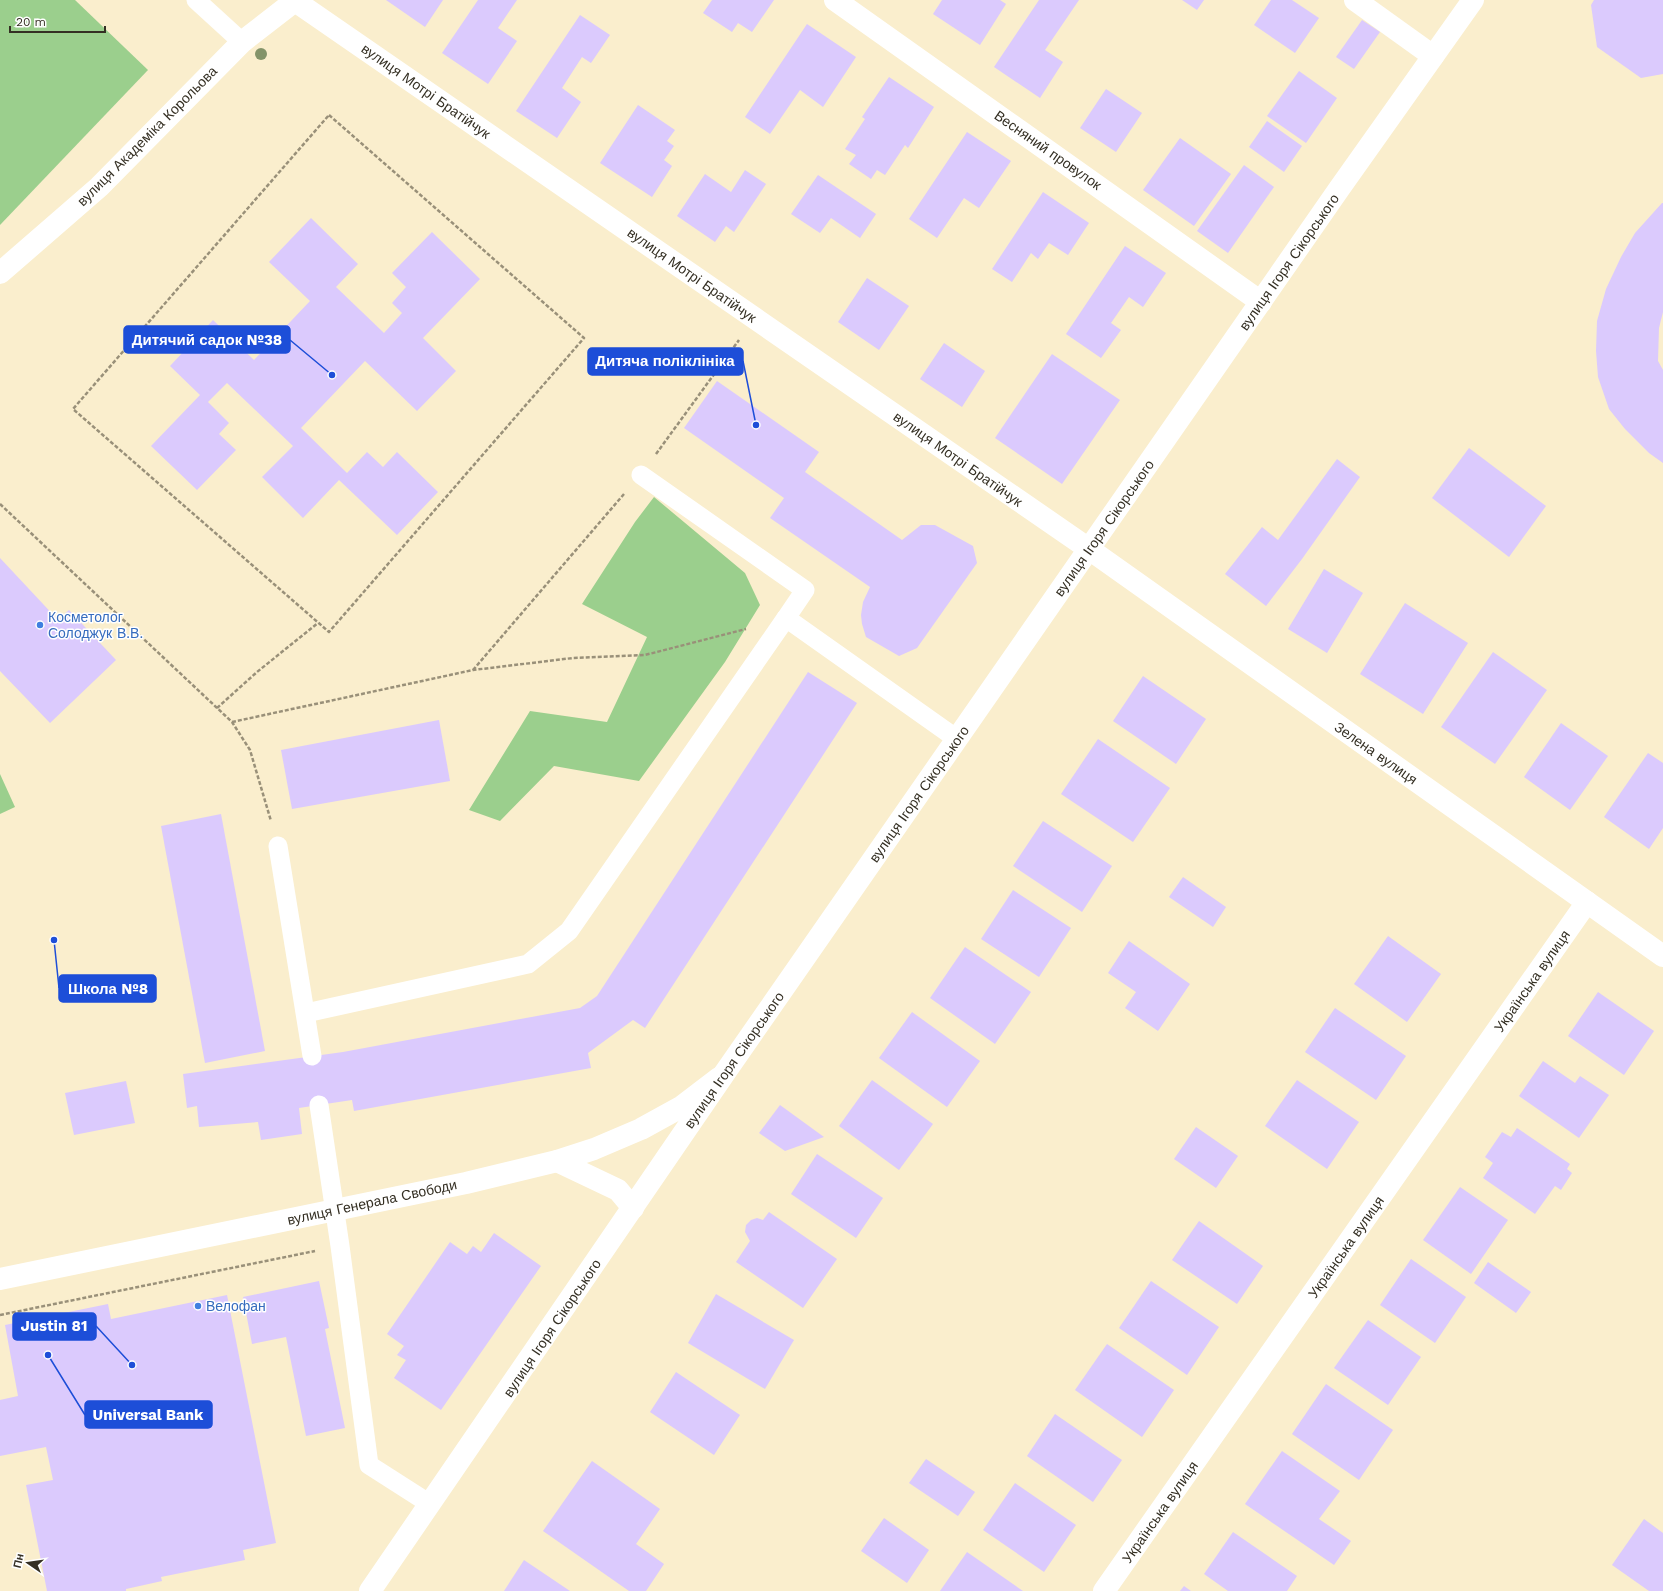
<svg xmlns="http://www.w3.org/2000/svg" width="1663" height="1591" font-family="'Work Sans',sans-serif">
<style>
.green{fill:#9bcf8d}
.building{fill:#dbcafd}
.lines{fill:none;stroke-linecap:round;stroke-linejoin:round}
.path{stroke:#999079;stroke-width:2.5;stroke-dasharray:4 2;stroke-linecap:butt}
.lane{stroke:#fff;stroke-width:19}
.street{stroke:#fff;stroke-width:22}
.secondary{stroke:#fff;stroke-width:22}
.tree{fill:#839369}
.shop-dot{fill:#3f7fe0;stroke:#fff;stroke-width:1.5}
.labels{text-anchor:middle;stroke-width:3;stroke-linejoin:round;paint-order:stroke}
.street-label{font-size:14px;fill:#342f23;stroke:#fff}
.shop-label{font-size:14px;fill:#366cbe;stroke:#fff;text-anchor:start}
.leader{fill:none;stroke:#1d4ed8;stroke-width:1.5}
.callout-dot{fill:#1d4ed8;stroke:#fff;stroke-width:1.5}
.callout{fill:#1d4ed8;stroke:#1d4ed8;stroke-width:1.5}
.callout-label{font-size:15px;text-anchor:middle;font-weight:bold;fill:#fff}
</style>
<rect width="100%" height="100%" fill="#faeecd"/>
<g class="green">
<polygon points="0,0 75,0 148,70 0,225"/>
<polygon points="654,497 745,573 760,605 725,662 639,781 554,766 500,821 469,810 530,711 607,722 647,637 582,604 635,522"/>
<polygon points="0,774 15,807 0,814"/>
</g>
<g class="building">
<polygon points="386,0 443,0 425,27"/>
<polygon points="478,0 517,0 498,28 517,41 488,84 442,53"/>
<polygon points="712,0 774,0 752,32 738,23 732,32 703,13"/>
<polygon points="942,0 1000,0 1006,4 980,45 933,14"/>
<polygon points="1039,0 1079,0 1045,50 1063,62 1040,98 994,67"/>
<polygon points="1182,0 1204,0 1197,10"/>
<polygon points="1271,0 1292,0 1319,18 1295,53 1254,25"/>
<polygon points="1594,0 1663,0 1663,74 1641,78 1597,47 1591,5"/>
<polygon points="580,15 610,35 591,63 582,57 562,88 581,102 557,138 516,111"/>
<polygon points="1362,20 1380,32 1354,69 1336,57"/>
<polygon points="807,24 856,57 823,107 800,90 770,134 745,117"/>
<polygon points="1299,71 1337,98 1306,143 1267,116"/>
<polygon points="889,77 934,107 908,148 905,145 885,175 877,170 871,179 849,164 856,155 845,149 865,119 862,117"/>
<polygon points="1106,89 1142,113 1116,152 1080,128"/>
<polygon points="638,105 675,130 667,141 674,146 664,160 672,166 652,197 600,163"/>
<polygon points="1267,121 1302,146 1284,172 1249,147"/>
<polygon points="967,132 1011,161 979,208 964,198 937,238 909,219"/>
<polygon points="1180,138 1231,174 1194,226 1143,190"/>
<polygon points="1244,165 1274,187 1228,253 1197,231"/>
<polygon points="745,170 766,184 734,232 726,226 715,242 677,216 705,174 731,192"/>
<polygon points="818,175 876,214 860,238 831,218 820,233 791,214"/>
<polygon points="1043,192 1089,223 1068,255 1049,243 1038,259 1031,253 1012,282 992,269"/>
<polygon points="1662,203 1663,203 1663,312 1659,328 1658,361 1663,370 1663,463 1649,453 1625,429 1609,409 1598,377 1596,351 1597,321 1606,289 1621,257 1635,233"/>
<polygon points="311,218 358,264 336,287 384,333 402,313 392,303 406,287 392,273 432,232 480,279 423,338 456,371 417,411 365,361 301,428 347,473 367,452 383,467 397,452 438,492 397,535 339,480 303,518 262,477 293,446 227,383 208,402 229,423 219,434 236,450 197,490 151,446 200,395 170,366 213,320 254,360 310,301 269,262"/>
<polygon points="1125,246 1166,273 1143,307 1129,297 1111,323 1121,330 1101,358 1066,334"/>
<polygon points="867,278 909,306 879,350 838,322"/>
<polygon points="944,343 985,371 962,407 920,379"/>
<polygon points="1052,354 1120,400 1062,484 995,438"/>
<polygon points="717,381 819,452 805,472 902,540 921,525 935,525 973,546 977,563 917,648 899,656 866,637 862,624 861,615 863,602 870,587 770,518 784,498 684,428"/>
<polygon points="1469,448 1546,506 1509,557 1432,498"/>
<polygon points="1337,459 1360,477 1302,559 1266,606 1225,574 1262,527 1278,540"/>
<polygon points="0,558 58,620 69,610 116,660 50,723 0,671"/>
<polygon points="1324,569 1363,593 1327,653 1288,629"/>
<polygon points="1405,603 1468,643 1423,714 1360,674"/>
<polygon points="1493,652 1547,690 1495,764 1441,727"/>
<polygon points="808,672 857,703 645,1028 633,1020 588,1053 591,1068 354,1111 352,1100 299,1108 302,1134 261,1140 258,1122 199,1127 197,1106 187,1108 183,1074 343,1052 580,1008 597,996"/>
<polygon points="1143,676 1206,719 1176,764 1113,721"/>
<polygon points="439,720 450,781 292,809 281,750"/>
<polygon points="1561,723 1608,756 1570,810 1524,777"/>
<polygon points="1098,739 1170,788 1133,842 1061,794"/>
<polygon points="1648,753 1663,763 1663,828 1649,849 1604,817"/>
<polygon points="221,814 265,1051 205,1063 161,826"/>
<polygon points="1043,821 1112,866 1082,912 1013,866"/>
<polygon points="1183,877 1226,907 1213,927 1169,897"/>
<polygon points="1013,890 1071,928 1039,977 981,939"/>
<polygon points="1388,936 1441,974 1407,1022 1354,984"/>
<polygon points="1129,941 1190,984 1158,1031 1125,1008 1136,992 1108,973"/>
<polygon points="965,947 1031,992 995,1044 930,998"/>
<polygon points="1598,992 1654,1031 1624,1075 1568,1036"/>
<polygon points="1335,1008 1406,1056 1376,1100 1305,1052"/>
<polygon points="912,1012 980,1061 947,1107 879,1058"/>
<polygon points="1543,1061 1575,1083 1580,1076 1609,1095 1579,1138 1519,1096"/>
<polygon points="872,1080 933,1124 899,1170 839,1126"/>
<polygon points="1297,1080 1359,1122 1327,1169 1265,1126"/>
<polygon points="126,1081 135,1123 74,1135 65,1093"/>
<polygon points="780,1105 824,1137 785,1151 759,1133"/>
<polygon points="1196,1127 1238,1156 1216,1188 1174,1159"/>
<polygon points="1517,1128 1570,1164 1567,1169 1572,1173 1561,1190 1555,1186 1535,1214 1483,1178 1493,1163 1485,1157 1502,1132 1511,1137"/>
<polygon points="817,1154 883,1198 856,1238 791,1194"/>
<polygon points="1460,1187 1508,1220 1471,1274 1423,1240"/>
<polygon points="769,1212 837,1259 803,1308 736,1262 750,1241 745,1232 746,1225 751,1220 757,1218 763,1220"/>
<polygon points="1199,1221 1263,1266 1237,1304 1172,1260"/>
<polygon points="494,1233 541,1266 441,1410 394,1378 406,1360 397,1355 404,1346 387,1334 450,1242 467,1254 473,1246 481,1252"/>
<polygon points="1411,1259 1466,1297 1435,1343 1380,1305"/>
<polygon points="1488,1262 1531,1292 1516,1313 1474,1283"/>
<polygon points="319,1281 329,1328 325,1329 345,1428 306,1436 286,1337 252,1344 243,1297"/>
<polygon points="1151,1281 1219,1327 1187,1375 1119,1328"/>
<polygon points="716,1294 794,1340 765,1389 688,1343"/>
<polygon points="227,1295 276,1543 243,1550 245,1560 161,1577 162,1581 126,1589 126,1591 47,1591 26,1485 53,1480 46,1447 0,1456 0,1400 18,1396 5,1325 108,1304 111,1319"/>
<polygon points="1368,1320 1421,1357 1388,1405 1334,1368"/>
<polygon points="1107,1344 1174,1390 1142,1437 1075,1390"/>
<polygon points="676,1372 740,1415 714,1455 650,1412"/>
<polygon points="1326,1384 1393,1430 1359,1480 1292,1434"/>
<polygon points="1055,1414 1122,1460 1093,1502 1027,1456"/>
<polygon points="1282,1451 1340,1491 1319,1519 1351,1541 1334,1565 1245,1504"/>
<polygon points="926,1459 975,1492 958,1516 909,1483"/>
<polygon points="592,1461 660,1509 636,1544 664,1564 646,1591 629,1591 543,1531"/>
<polygon points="1015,1483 1076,1525 1044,1572 983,1530"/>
<polygon points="884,1518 929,1550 907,1583 861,1551"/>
<polygon points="1644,1519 1663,1533 1663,1591 1649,1591 1612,1565"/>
<polygon points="1233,1532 1297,1576 1287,1591 1228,1591 1204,1574"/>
<polygon points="967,1552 1023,1591 940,1591"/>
<polygon points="524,1560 570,1591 504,1591"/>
<polygon points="1184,1586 1191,1591 1180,1591"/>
</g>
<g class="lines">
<g class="path">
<polygon points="329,115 584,338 329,632 73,409"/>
<polyline points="656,454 739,340"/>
<polyline points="0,504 232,722 250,750 271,821"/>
<polyline points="473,670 624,494"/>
<polyline points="217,708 257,672 318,623"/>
<polyline points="232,722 473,670 573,658 645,655 746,629"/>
<polyline points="0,1315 315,1251"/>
</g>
<g class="lane">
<polyline points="196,0 242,42"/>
<polyline points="641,475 805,590 786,618"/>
<polyline points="278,846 312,1056"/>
<polyline points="306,1013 528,964 569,931 786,618 957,739"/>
<polyline points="319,1105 340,1246 369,1465 430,1504"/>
</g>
<g class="street">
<polyline points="835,0 1261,302"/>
<polyline points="1355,0 1433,56"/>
<polyline points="295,1 1089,549 1663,956"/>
<polyline points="0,273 99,187 242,42 296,0"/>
<polyline points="0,1279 466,1183 557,1161 594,1149 641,1129 681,1107 719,1078"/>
<polyline points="1104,1591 1587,902"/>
</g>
<g class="secondary">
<polyline points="557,1161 618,1190 633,1208"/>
<polyline points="370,1591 724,1074 1339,189 1473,0"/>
</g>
</g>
<circle class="tree" cx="261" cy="54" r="6"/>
<g class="shop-dot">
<circle cx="40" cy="625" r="4"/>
<circle cx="198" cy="1306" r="4"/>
</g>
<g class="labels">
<g class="street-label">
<text transform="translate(426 91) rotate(35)" y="5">вулиця Мотрі Братійчук</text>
<text transform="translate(147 136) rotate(-45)" y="5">вулиця Академіка Корольова</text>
<text transform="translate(1048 150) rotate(35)" y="5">Весняний провулок</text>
<text transform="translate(1289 262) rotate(-55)" y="5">вулиця Ігоря Сікорського</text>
<text transform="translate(692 275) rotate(35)" y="5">вулиця Мотрі Братійчук</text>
<text transform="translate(958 459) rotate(35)" y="5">вулиця Мотрі Братійчук</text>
<text transform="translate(1104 528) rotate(-55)" y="5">вулиця Ігоря Сікорського</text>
<text transform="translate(1376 753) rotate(35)" y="5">Зелена вулиця</text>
<text transform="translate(919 794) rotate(-55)" y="5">вулиця Ігоря Сікорського</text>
<text transform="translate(1532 981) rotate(-55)" y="5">Українська вулиця</text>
<text transform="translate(734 1060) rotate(-55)" y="5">вулиця Ігоря Сікорського</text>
<text transform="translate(372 1202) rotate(-12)" y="5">вулиця Генерала Свободи</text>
<text transform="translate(1346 1247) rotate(-55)" y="5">Українська вулиця</text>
<text transform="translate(552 1328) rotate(-56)" y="5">вулиця Ігоря Сікорського</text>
<text transform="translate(1160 1512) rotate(-55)" y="5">Українська вулиця</text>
</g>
<g class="shop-label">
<text x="48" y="622">Косметолог<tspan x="48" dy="16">Солоджук В.В.</tspan></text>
<text x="206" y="1311">Велофан</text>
</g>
</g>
<path class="leader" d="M332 375L290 340M756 425L743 361M54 940L59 988M132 1365L96 1326M48 1355L85 1415"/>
<g class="callout-dot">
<circle cx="332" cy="375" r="4"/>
<circle cx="756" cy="425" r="4"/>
<circle cx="54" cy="940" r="4"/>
<circle cx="132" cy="1365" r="4"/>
<circle cx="48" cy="1355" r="4"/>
</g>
<g class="callout">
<rect x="124" y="326" width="166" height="27" rx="4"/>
<rect x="588" y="348" width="155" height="27" rx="4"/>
<rect x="59" y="975" width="97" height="27" rx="4"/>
<rect x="13" y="1313" width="83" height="27" rx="4"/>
<rect x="85" y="1401" width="127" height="27" rx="4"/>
</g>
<g class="callout-label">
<text x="207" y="345">Дитячий садок №38</text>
<text x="665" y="366">Дитяча поліклініка</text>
<text x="108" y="994">Школа №8</text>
<text x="54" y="1331">Justin 81</text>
<text x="148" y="1420">Universal Bank</text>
</g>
<g transform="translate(28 1563) rotate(283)" stroke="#ffffff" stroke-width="3" paint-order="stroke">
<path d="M0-3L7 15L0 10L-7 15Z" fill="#342f23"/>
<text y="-6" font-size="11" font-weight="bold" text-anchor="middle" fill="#342f23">Пн</text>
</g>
<path d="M10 26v6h95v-6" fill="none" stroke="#342f23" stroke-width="2"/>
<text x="16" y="26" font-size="12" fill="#342f23" stroke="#ffffff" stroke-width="3" paint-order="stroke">20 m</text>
</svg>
